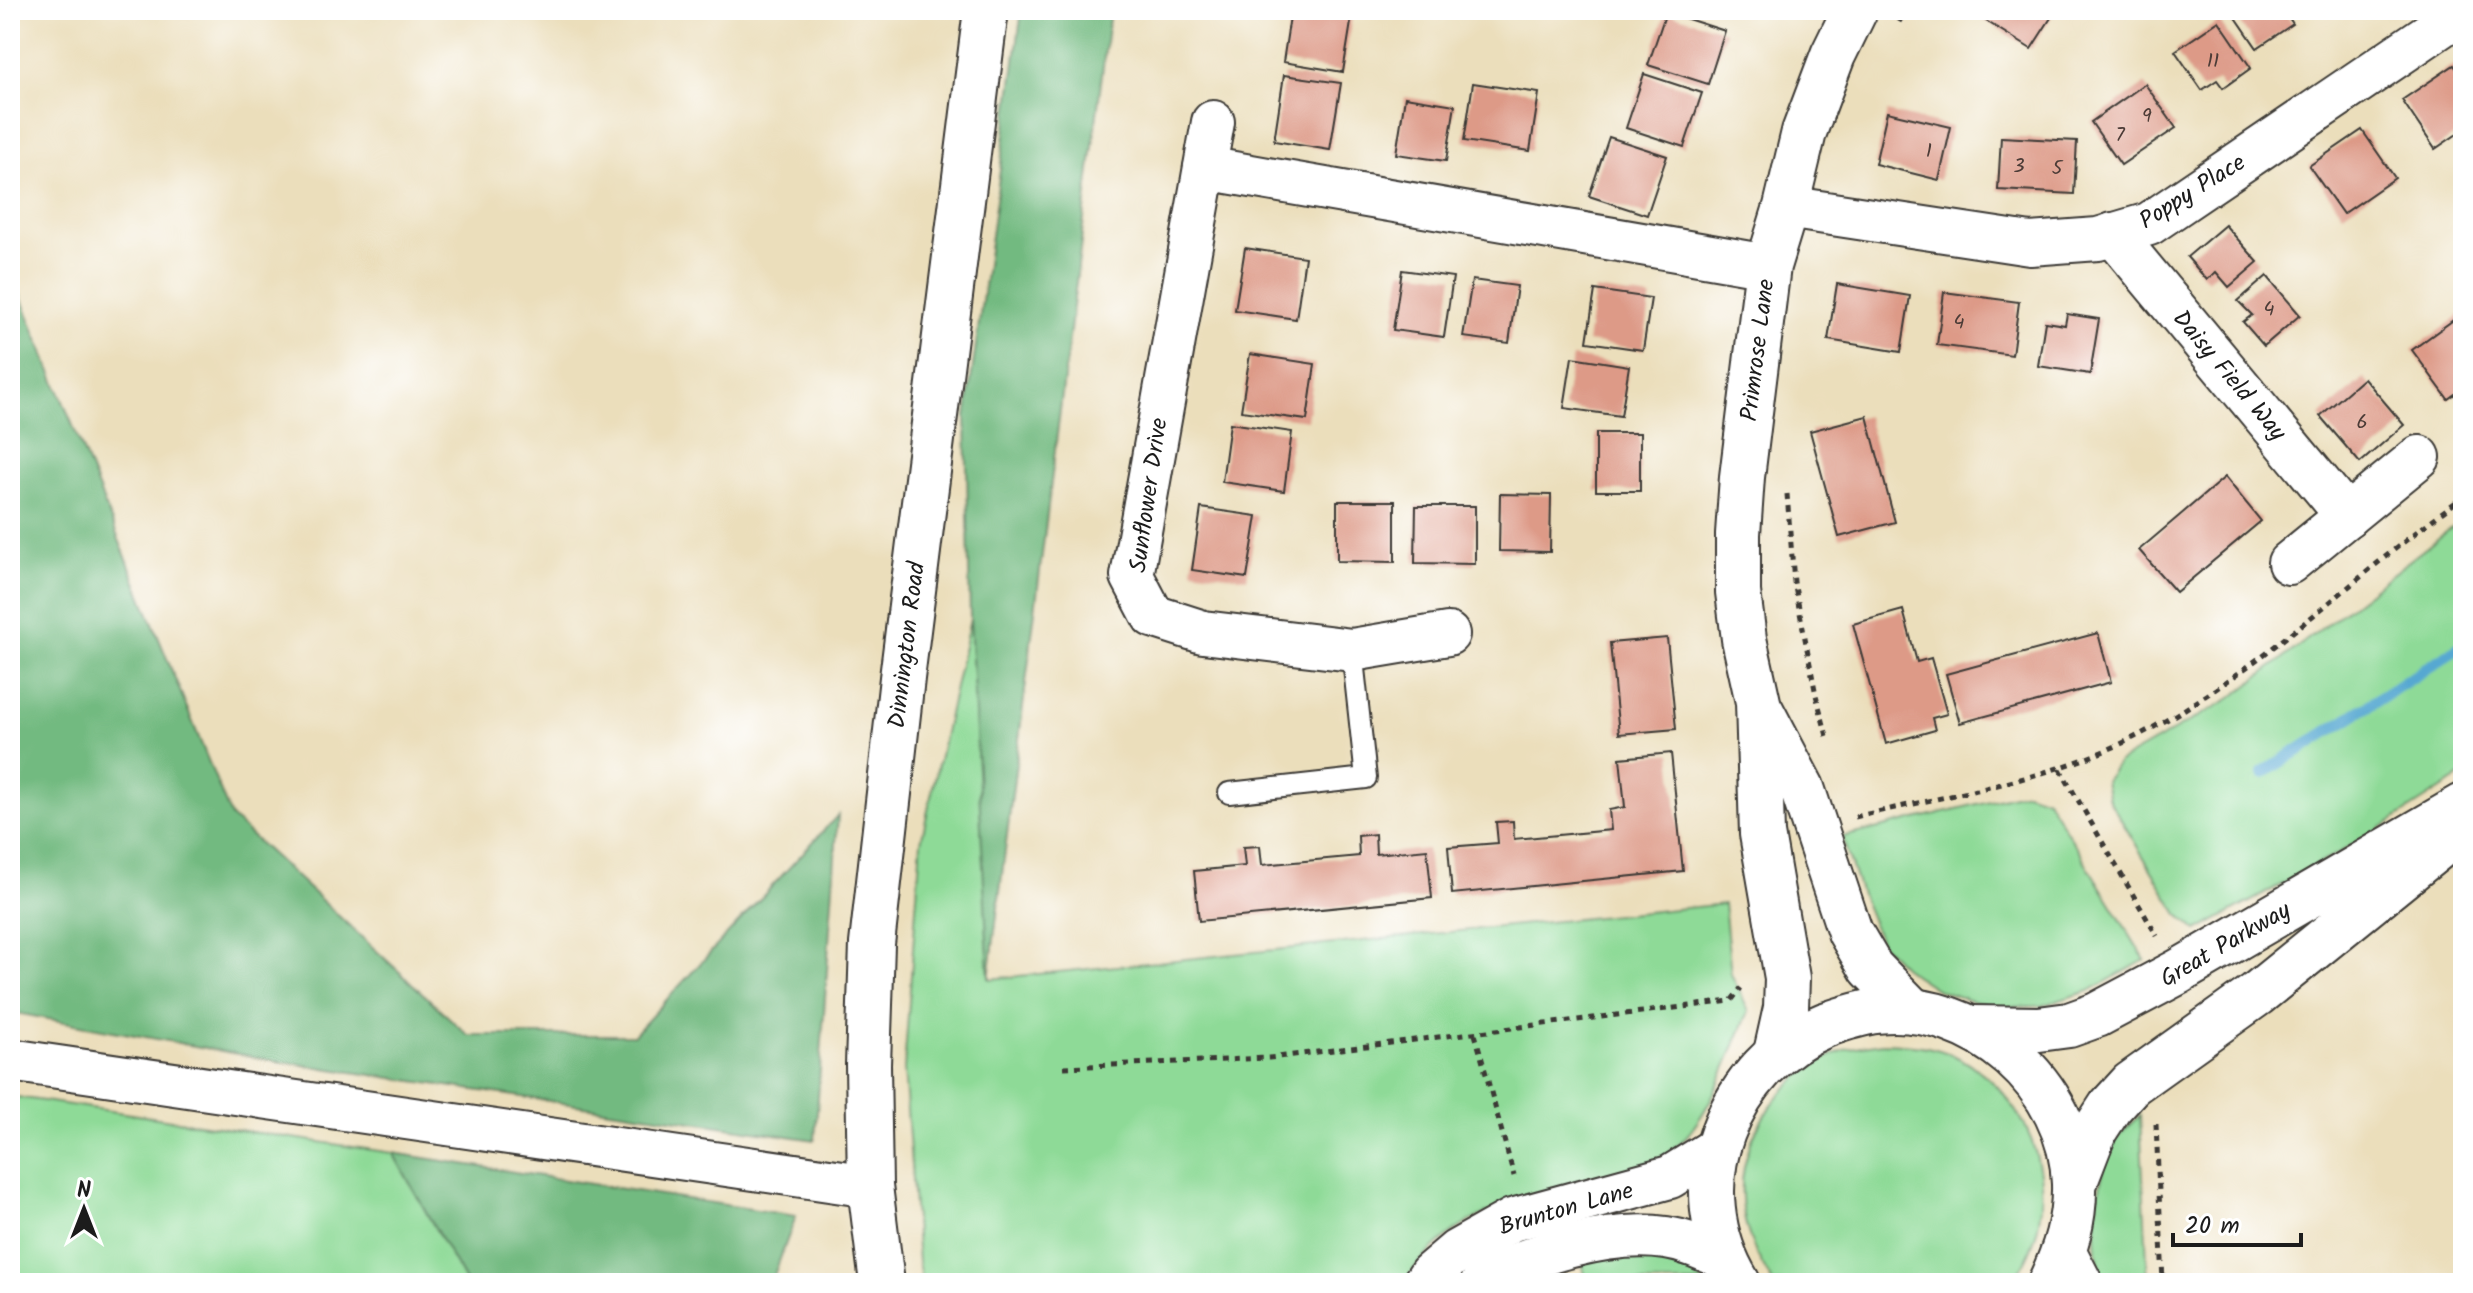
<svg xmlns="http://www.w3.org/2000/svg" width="2473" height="1293" font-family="Kalam,sans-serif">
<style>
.green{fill:#8eda97;stroke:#557b5a;stroke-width:2}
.forest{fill:#72ba80;stroke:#476b4e;stroke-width:2}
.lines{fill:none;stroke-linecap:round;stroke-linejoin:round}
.stream{stroke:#56a8d1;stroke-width:12}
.building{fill:#dd9a87}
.lane-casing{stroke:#3b3934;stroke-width:24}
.street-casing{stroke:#3b3934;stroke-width:46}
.secondary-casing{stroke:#3b3934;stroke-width:48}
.path{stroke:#3b3934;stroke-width:5;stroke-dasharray:6 6;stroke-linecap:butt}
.lane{stroke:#fff;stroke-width:20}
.street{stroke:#fff;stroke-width:42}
.secondary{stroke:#fff;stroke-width:44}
.labels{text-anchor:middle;stroke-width:6;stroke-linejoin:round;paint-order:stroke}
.number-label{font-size:20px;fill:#4c3c37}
.street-label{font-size:24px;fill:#1c1c1c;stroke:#fff}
</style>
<rect width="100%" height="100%" fill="#fff"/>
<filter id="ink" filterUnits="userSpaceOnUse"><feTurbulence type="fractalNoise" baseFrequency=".0125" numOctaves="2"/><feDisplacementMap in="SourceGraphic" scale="16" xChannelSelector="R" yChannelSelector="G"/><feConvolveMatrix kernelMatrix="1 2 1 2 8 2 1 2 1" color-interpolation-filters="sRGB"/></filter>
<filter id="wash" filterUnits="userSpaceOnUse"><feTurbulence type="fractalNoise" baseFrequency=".006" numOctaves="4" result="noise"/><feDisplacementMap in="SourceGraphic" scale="32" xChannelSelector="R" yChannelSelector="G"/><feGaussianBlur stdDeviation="1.8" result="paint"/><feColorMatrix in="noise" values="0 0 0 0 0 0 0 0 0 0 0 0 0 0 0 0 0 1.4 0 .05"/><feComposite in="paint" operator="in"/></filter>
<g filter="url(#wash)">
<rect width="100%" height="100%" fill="#ebdebb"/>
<g class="green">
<polygon points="2463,519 2463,775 2364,839 2197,931 2178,914 2109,800 2105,781 2119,762 2233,697"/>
<path d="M970 619 990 979 1724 904 1731 974 1749 1011C1730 1055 1711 1117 1674 1149 1652 1167 1628 1172 1601 1179 1515 1202 1460 1206 1403 1283H922L918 1262 904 1069 921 842Z"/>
<polygon points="2026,792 2047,799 2145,960 2089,991 2041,1006 2006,1007 1971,1001 1936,989 1907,970 1881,944 1862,897 1842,837"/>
<path d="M1883 1043C1908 1044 1932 1045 1955 1056 2039 1097 2070 1208 2011 1283H1773C1761 1263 1750 1244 1745 1221 1728 1148 1778 1073 1847 1049 1858 1046 1871 1045 1883 1043Z"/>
<polygon points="10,1096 393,1153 466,1283 10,1283"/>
<path d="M2140 1115 2148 1283H2105C2089 1249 2096 1174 2114 1143 2120 1132 2132 1123 2140 1115Z"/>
<polygon points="1655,1256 1679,1265 1705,1283 1587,1283 1581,1258"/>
</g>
<g class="forest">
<polygon points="1022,10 1110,10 989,979 970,619 966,417"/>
<polygon points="10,270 231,817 468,1035 634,1035 838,815 815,1140 276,1061 10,1012"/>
<polygon points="393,1153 796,1216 771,1283 466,1283"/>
</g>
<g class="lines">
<polyline class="stream" points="2263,773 2463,645"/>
</g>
<g id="blocks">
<g class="building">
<polygon points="1291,10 1353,10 1343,72 1283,62"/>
<polygon points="1982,10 2056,10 2031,49 1978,16"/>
<polygon points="2244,10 2284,10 2293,24 2257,48 2235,16"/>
<polygon points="1666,12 1725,31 1708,84 1648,65"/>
<polygon points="2219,21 2251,68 2223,88 2217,80 2202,90 2175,51"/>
<polygon points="2454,65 2463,78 2463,130 2435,149 2402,100"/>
<polygon points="1644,74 1702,93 1684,147 1626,128"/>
<polygon points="1284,75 1341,83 1330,150 1274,141"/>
<polygon points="1473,83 1539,93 1530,151 1464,141"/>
<polygon points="2145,84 2176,128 2121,165 2091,122"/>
<polygon points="1405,97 1455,105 1446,161 1396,154"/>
<polygon points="1887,112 1951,127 1939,180 1875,164"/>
<polygon points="2362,130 2395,178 2343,214 2309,166"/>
<polygon points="1609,137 1667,156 1647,215 1589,196"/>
<polygon points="2001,137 2077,141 2074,194 1998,190"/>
<polygon points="2225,225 2258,262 2229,287 2216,272 2207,280 2187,257"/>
<polygon points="1245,248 1305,257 1296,319 1235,310"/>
<polygon points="1402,270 1453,277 1444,337 1393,330"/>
<polygon points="2267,276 2300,315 2264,346 2243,322 2252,315 2238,301"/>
<polygon points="1472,280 1517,286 1509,343 1463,337"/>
<polygon points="1837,284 1910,296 1901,352 1828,340"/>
<polygon points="1595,290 1651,298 1643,350 1587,342"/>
<polygon points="1944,292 2019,302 2012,355 1937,345"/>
<polygon points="2463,313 2463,388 2448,399 2412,350"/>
<polygon points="2067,314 2099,319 2090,374 2038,366 2045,322 2065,325"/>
<polygon points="1250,354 1315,364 1307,420 1241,411"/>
<polygon points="1572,357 1629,366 1621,416 1564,408"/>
<polygon points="2364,378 2404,425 2360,463 2320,416"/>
<polygon points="1867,416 1895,522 1839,537 1810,431"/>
<polygon points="1230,423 1292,432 1284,491 1222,482"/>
<rect x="1596" y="433" width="44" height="58"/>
<polygon points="2225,477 2261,521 2176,592 2139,550"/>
<polygon points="1500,494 1551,495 1550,552 1499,551"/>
<polygon points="1337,501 1395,501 1395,562 1337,561"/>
<polygon points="1416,506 1475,506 1475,564 1415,563"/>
<polygon points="1201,508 1257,516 1247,578 1192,570"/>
<polygon points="1903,610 1917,662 1931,658 1947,714 1932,718 1935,730 1886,744 1853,624"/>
<polygon points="2098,633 2111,682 1960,723 1946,674"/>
<polygon points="1667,638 1676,729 1619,734 1610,643"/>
<polygon points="1671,753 1683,871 1452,894 1448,847 1498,843 1496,822 1513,821 1514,839 1611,830 1609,810 1625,807 1620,758"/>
<polygon points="1375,834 1376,854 1427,849 1432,898 1199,921 1194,871 1245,866 1243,847 1260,846 1262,865 1359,856 1358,836"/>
</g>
</g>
</g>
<g filter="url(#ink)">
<use href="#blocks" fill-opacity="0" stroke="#3b3934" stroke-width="2"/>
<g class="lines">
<defs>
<polyline id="lane" points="1229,793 1366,778 1352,650"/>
<g id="street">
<polyline points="1213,122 1132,576 1153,616 1203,632 1352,650 1448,634"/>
<polyline points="1205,168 1768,266"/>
<polyline points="1786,207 2030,244 2098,239 2149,224 2463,11"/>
<polyline points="2113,234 2347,516"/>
<polyline points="2289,563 2419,457"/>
<polyline points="10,1060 870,1186"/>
<polyline points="2065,1252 2081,1283"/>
<polyline points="1424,1283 1430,1274 1457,1251 1512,1220 1670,1177 1717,1148"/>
<path d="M1482 1283C1527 1253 1612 1230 1666 1238 1687 1241 1705 1250 1724 1258"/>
</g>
<g id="secondary">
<polyline points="1762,712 1802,788 1850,932 1871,968 1913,1011"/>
<polyline points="1971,1028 2039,1029 2069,1025 2097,1015 2178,972 2463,806"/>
<polyline points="1776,1053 1786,1008 1787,978 1762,834 1758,702 1744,639 1738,592 1738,534 1742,477 1768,266 1786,207 1804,132 1833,55 1855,10"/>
<polyline points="2075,1182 2095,1130 2110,1107 2131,1084 2257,994 2446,841"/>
<polyline points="882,1283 870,1186 868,1065 872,944 902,678 986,10"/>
<path d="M1738 1283C1710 1237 1704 1182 1723 1132 1741 1083 1777 1045 1825 1025 1842 1019 1860 1013 1877 1011 1976 1000 2072 1085 2074 1184 2075 1220 2065 1251 2050 1283"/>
</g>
</defs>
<use href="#lane" class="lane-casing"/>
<use href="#street" class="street-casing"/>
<use href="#secondary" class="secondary-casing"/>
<g class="path">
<polyline points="1899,22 1906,10"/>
<polyline points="1787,494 1794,582 1816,695 1827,736"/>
<polyline points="2060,769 2157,936"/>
<path d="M1855 817C1948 795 2050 780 2135 737 2256 676 2353 576 2463 497"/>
<polyline points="1475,1034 1514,1176"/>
<polyline points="1064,1067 1269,1058 1731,1001 1741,988"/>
<polyline points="2156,1124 2163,1283"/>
</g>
<use href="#lane" class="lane"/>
<use href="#street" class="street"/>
<use href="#secondary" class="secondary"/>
</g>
</g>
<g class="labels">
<g class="number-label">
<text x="2213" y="67">11</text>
<text x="2147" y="122">9</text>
<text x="2120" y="141">7</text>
<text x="1929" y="157">1</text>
<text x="2019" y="172">3</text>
<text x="2057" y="174">5</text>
<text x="2269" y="315">4</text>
<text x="1959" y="328">4</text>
<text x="2362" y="428">6</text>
</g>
<g class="street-label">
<text transform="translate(2192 191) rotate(-32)" y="8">Poppy Place</text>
<text transform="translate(1757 350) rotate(-83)" y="8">Primrose Lane</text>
<text transform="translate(2230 375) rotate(50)" y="8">Daisy Field Way</text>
<text transform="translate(1148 495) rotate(-82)" y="8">Sunflower Drive</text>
<text transform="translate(906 645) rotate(-83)" y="8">Dinnington Road</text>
<text transform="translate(2225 944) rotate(-30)" y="8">Great Parkway</text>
<text transform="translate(1566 1208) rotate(-16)" y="8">Brunton Lane</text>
</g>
</g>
<rect width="2473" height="1293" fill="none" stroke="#fff" stroke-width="40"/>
<g transform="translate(84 1209)" stroke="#ffffff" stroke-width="6" paint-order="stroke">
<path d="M0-6L14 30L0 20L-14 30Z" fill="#1c1c1c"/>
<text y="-12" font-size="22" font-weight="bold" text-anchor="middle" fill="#1c1c1c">N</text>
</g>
<path d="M2173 1233v12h128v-12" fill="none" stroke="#1c1c1c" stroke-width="4"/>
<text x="2185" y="1233" font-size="24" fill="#1c1c1c" stroke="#ffffff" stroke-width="6" paint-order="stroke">20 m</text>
</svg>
